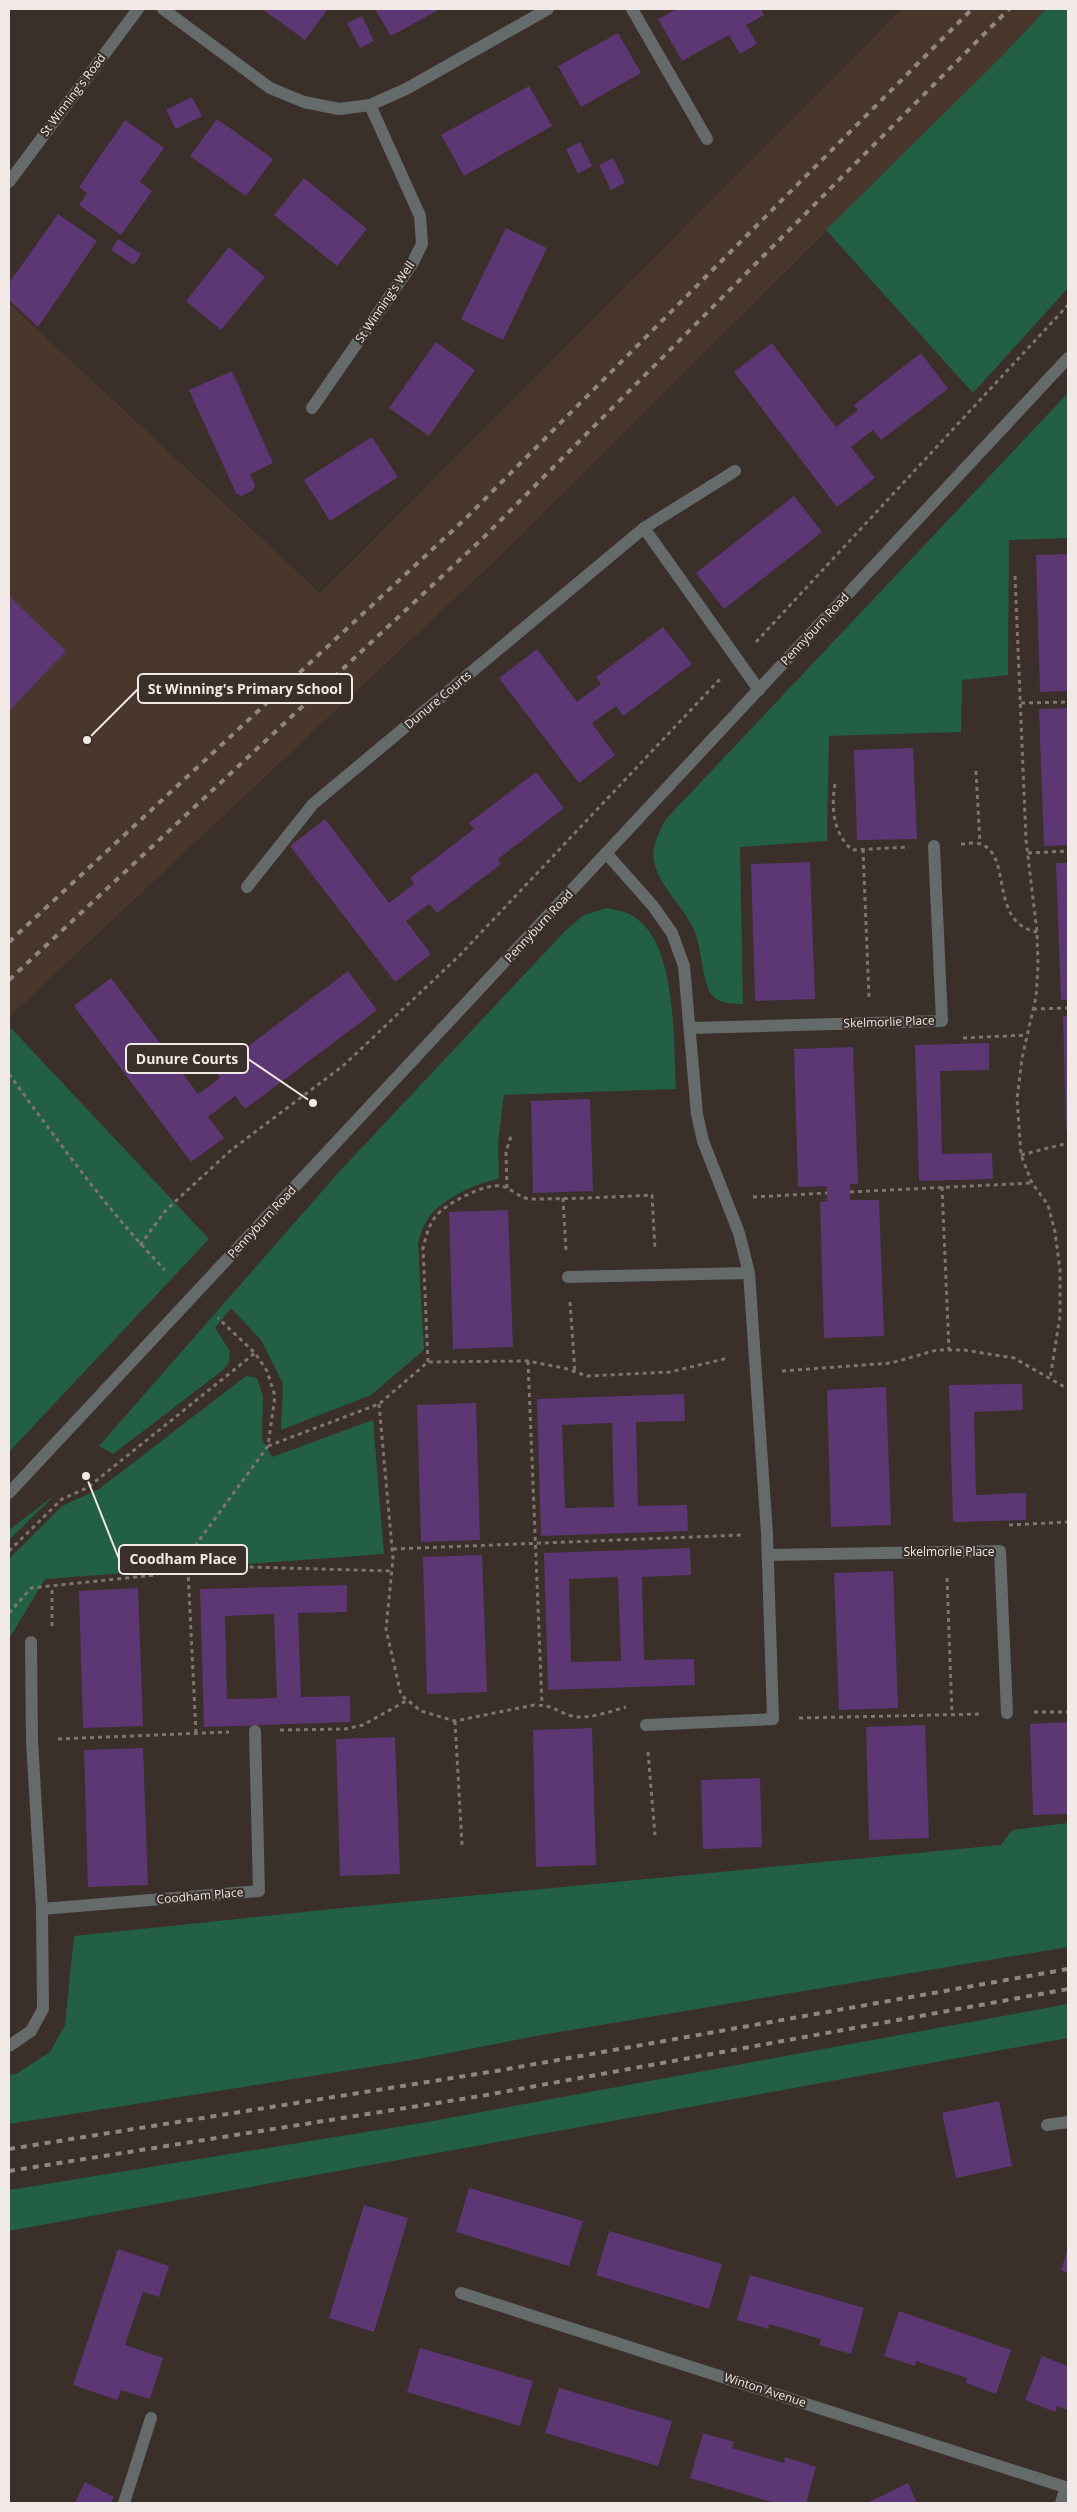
<svg xmlns="http://www.w3.org/2000/svg" width="1077" height="2512" font-family="'Open Sans',sans-serif">
<style>
.built{fill:#49372e}
.green{fill:#225f45}
.building{fill:#5c3774;fill-rule:evenodd}
.lines{fill:none;stroke-linecap:round;stroke-linejoin:round}
.path{stroke:#7e756f;stroke-width:3;stroke-dasharray:4 4;stroke-linecap:butt}
.service{stroke:#646b6a;stroke-width:12}
.minor{stroke:#646b6a;stroke-width:12}
.tertiary{stroke:#646b6a;stroke-width:12}
.rail{stroke:#908782;stroke-width:4;stroke-dasharray:6 6;stroke-linecap:butt}
.labels{text-anchor:middle;stroke-width:4.5;stroke-linejoin:round;paint-order:stroke}
.street-label{font-size:12px;fill:#f0e9e5;stroke:#3a2f29}
.leader{fill:none;stroke:#f0e9e5;stroke-width:2}
.callout-dot{fill:#f0e9e5;stroke:#3a2f29;stroke-width:2}
.callout{fill:#3a2f29;stroke:#f0e9e5;stroke-width:2}
.callout-label{font-size:14px;text-anchor:middle;font-weight:bold;fill:#f0e9e5}
</style>
<rect width="100%" height="100%" fill="#3a2f29"/>
<polygon class="built" points="902,9 1046,9 1004,54 498,558 9,1017 9,303 320,593"/>
<g class="green">
<polygon points="1046,9 1068,9 1068,288 973,393 826,230 1004,54"/>
<path d="M1068 393V538L1009 540 1008 675 962 680 961 732 829 736 827 841 740 847 743 1004C731 1004 719 1004 711 994 703 984 701 942 693 928 683 906 659 886 654 862 651 847 659 832 666 819Z"/>
<path d="M607 908C615 910 626 911 633 916 678 943 673 1042 676 1089L504 1095 498 1143 499 1179C478 1182 448 1197 433 1212 425 1220 421 1232 418 1243L424 1350 371 1395 281 1430 283 1384 261 1340 231 1308 215 1328 230 1351 229 1362 222 1371 113 1454 99 1446 338 1173 567 929 584 915Z"/>
<polygon points="9,1026 209,1239 9,1452"/>
<polygon points="246,1376 257,1378 263,1396 262,1439 272,1457 373,1420 384,1554 45,1579 9,1639 9,1559 62,1506 99,1489"/>
<polygon points="56,1494 9,1540 9,1541 9,1530"/>
<polygon points="1068,1823 1068,1947 547,2034 407,2061 9,2124 9,2075 16,2074 50,2052 65,2025 74,1936 332,1909 1001,1845 1012,1830"/>
<polygon points="1068,2004 1068,2038 9,2231 9,2190 427,2122"/>
</g>
<g class="building">
<polygon points="262,9 328,9 305,40"/>
<polygon points="375,9 440,9 391,36"/>
<polygon points="677,9 761,9 764,15 746,25 757,44 740,54 729,35 682,61 658,19"/>
<polygon points="362,16 374,41 360,48 347,23"/>
<polygon points="618,33 641,73 581,107 558,66"/>
<polygon points="529,86 552,126 464,176 441,135"/>
<polygon points="192,97 202,116 176,129 166,110"/>
<polygon points="217,119 273,159 246,196 190,156"/>
<polygon points="125,120 164,148 140,182 152,191 121,235 79,205 87,193 79,187"/>
<polygon points="580,142 592,166 578,174 566,149"/>
<polygon points="613,158 625,183 611,190 599,165"/>
<polygon points="304,178 367,229 337,266 274,215"/>
<polygon points="58,214 97,241 38,327 9,300 9,283"/>
<polygon points="506,228 547,248 503,340 461,319"/>
<polygon points="118,239 141,254 134,265 111,250"/>
<polygon points="229,247 265,277 221,330 186,301"/>
<polygon points="436,342 475,370 429,436 389,408"/>
<polygon points="772,343 836,427 858,410 854,405 921,353 948,389 881,440 873,430 851,447 875,478 837,507 734,372"/>
<polygon points="232,371 273,463 250,474 255,485 252,491 241,496 236,493 189,390"/>
<polygon points="372,437 398,477 330,521 304,480"/>
<polygon points="794,496 822,532 724,609 696,573"/>
<polygon points="1068,554 1068,691 1040,692 1036,555"/>
<polygon points="9,596 66,651 9,711"/>
<polygon points="663,627 692,664 623,716 616,706 592,723 615,755 579,783 499,678 537,649 577,702 601,684 596,677"/>
<polygon points="1068,708 1068,845 1044,846 1039,709"/>
<polygon points="913,748 917,839 857,840 854,750"/>
<polygon points="536,772 564,808 498,859 501,864 437,913 429,904 406,921 431,954 395,982 290,846 325,819 389,903 414,884 410,878 474,829 469,823"/>
<polygon points="810,862 815,999 755,1001 751,864"/>
<polygon points="1056,863 1068,863 1068,1000 1061,1000"/>
<polygon points="348,971 377,1010 245,1109 235,1096 208,1117 224,1138 191,1162 74,1006 111,978 198,1094 220,1078 215,1071"/>
<polygon points="1063,1016 1068,1016 1068,1130 1066,1130"/>
<polygon points="989,1043 989,1070 940,1071 941,1112 942,1154 992,1153 993,1179 919,1181 915,1045"/>
<polygon points="853,1047 858,1184 850,1184 850,1200 879,1200 884,1336 824,1338 820,1202 827,1201 827,1186 798,1187 794,1049"/>
<polygon points="590,1099 593,1191 533,1193 531,1101"/>
<polygon points="508,1210 513,1347 453,1349 449,1212"/>
<polygon points="1022,1384 1023,1410 974,1412 976,1495 1026,1493 1026,1520 953,1522 949,1385"/>
<polygon points="886,1387 891,1525 831,1527 827,1390"/>
<path d="M684 1394 685 1421 636 1422 638 1506 687 1505 688 1531 541 1536 537 1399ZM612 1423 614 1507 565 1508 562 1425Z"/>
<polygon points="476,1403 480,1540 421,1542 417,1405"/>
<path d="M690 1548 691 1575 642 1577 644 1660 694 1659 695 1685 548 1690 544 1553ZM618 1577 621 1661 571 1662 569 1579Z"/>
<polygon points="482,1555 487,1692 427,1694 423,1557"/>
<polygon points="893,1571 898,1708 839,1710 834,1573"/>
<path d="M347 1585V1612L298 1613 301 1697 350 1696V1722L204 1727 200 1589ZM274 1614 277 1698 227 1699 225 1616Z"/>
<polygon points="138,1588 143,1726 83,1728 79,1591"/>
<polygon points="1068,1722 1068,1814 1033,1815 1030,1724"/>
<polygon points="925,1725 929,1838 869,1840 866,1727"/>
<polygon points="592,1728 596,1865 536,1867 533,1730"/>
<polygon points="395,1737 400,1874 340,1876 336,1739"/>
<polygon points="143,1748 148,1885 88,1887 84,1750"/>
<polygon points="760,1778 762,1847 703,1849 701,1780"/>
<polygon points="999,2101 1012,2166 956,2178 942,2113"/>
<polygon points="469,2188 583,2221 569,2266 456,2232"/>
<polygon points="364,2205 408,2218 374,2332 329,2318"/>
<polygon points="609,2231 722,2264 709,2309 596,2275"/>
<polygon points="118,2249 169,2266 159,2297 143,2292 125,2345 163,2358 150,2399 121,2390 117,2400 73,2385"/>
<polygon points="1068,2249 1068,2273 1061,2270"/>
<polygon points="750,2275 864,2308 851,2354 819,2345 821,2339 769,2324 768,2329 737,2320"/>
<polygon points="899,2311 1011,2350 996,2394 966,2383 967,2378 916,2361 915,2366 884,2356"/>
<polygon points="420,2348 533,2381 520,2426 407,2392"/>
<polygon points="1042,2356 1068,2366 1068,2410 1057,2406 1055,2412 1025,2400"/>
<polygon points="559,2388 672,2421 658,2466 545,2433"/>
<polygon points="703,2433 734,2442 732,2448 784,2463 785,2457 816,2467 806,2503 775,2503 690,2478"/>
<polygon points="85,2482 114,2497 111,2503 75,2503"/>
<polygon points="908,2483 917,2503 870,2503 869,2502"/>
</g>
<g class="lines">
<g class="path">
<polyline points="1015,576 1026,840 1037,932 1038,966 1036,997 1022,1058 1017,1099 1021,1155 1032,1183 1048,1205 1055,1232 1060,1270 1060,1316 1050,1379"/>
<polyline points="756,642 1068,305"/>
<polyline points="1021,703 1068,702"/>
<polyline points="976,771 980,844"/>
<path d="M835 784C831 807 833 833 852 850L909 847"/>
<path d="M961 844C966 844 974 842 980 844 1013 853 988 923 1037 932"/>
<polyline points="863,849 869,998"/>
<polyline points="1028,853 1068,851"/>
<polyline points="1033,1009 1068,1008"/>
<polyline points="963,1038 1027,1035"/>
<path d="M9 1074C58 1141 107 1210 165 1270"/>
<polyline points="1021,1155 1068,1143"/>
<polyline points="942,1187 949,1350"/>
<polyline points="507,1188 506,1152 512,1133"/>
<polyline points="850,1192 1032,1183"/>
<polyline points="753,1197 827,1193"/>
<polyline points="563,1198 566,1251"/>
<polyline points="140,1245 166,1210 230,1151 344,1065 459,956 720,679"/>
<polyline points="570,1302 575,1373"/>
<polyline points="528,1361 542,1705"/>
<path d="M428 1362 423 1248C426 1237 428 1226 436 1216 445 1204 485 1183 501 1186 512 1188 519 1199 532 1199 572 1199 612 1197 652 1195L655 1249"/>
<polyline points="782,1371 891,1363 937,1350 964,1350 1014,1358 1068,1389"/>
<path d="M379 1404 393 1559 386 1629 401 1695 421 1711 455 1721 534 1705C555 1705 556 1712 572 1716 588 1720 611 1711 626 1707"/>
<polyline points="268,1446 379,1404 428,1362 528,1361 564,1368 587,1376 670,1372 728,1358"/>
<polyline points="1009,1525 1068,1522"/>
<polyline points="393,1549 742,1535"/>
<polyline points="9,1551 62,1499 87,1488 255,1353"/>
<polyline points="179,1563 188,1571"/>
<polyline points="947,1578 952,1714"/>
<polyline points="9,1613 31,1588 155,1575 179,1563 195,1546 268,1446 275,1396 267,1371 255,1353 218,1318"/>
<polyline points="52,1626 52,1586"/>
<polyline points="1034,1712 1068,1712"/>
<polyline points="799,1718 982,1714"/>
<polyline points="455,1721 462,1845"/>
<polyline points="280,1730 345,1729 363,1725 406,1701"/>
<polyline points="196,1733 188,1571 249,1567 391,1571"/>
<polyline points="58,1739 229,1732"/>
<polyline points="648,1752 655,1835"/>
</g>
<g class="service">
<polyline points="632,9 707,139"/>
<polyline points="124,2503 151,2418"/>
</g>
<g class="minor">
<polyline points="163,9 270,88 304,102 339,109 370,105 406,89 548,9"/>
<polyline points="9,182 138,9"/>
<polyline points="312,408 412,264 422,244 420,216 370,105"/>
<polyline points="644,528 759,690"/>
<polyline points="606,853 653,906 672,933 684,966 697,1114 703,1141 739,1233 749,1273 767,1534 773,1719 646,1725"/>
<polyline points="247,887 313,804 644,528 735,471"/>
<polyline points="691,1028 942,1021 934,846"/>
<polyline points="568,1277 749,1273"/>
<polyline points="768,1555 1000,1551 1007,1713"/>
<polyline points="42,1909 259,1891 255,1731"/>
<polyline points="9,2046 31,2031 43,2009 42,1909 32,1741 31,1642"/>
<polyline points="1047,2125 1068,2122"/>
<polyline points="461,2293 1068,2488"/>
<polyline points="1061,2503 1066,2487"/>
</g>
<polyline class="tertiary" points="9,1493 1068,358"/>
<g class="rail">
<polyline points="9,942 464,520 972,9"/>
<polyline points="9,980 482,539 1009,9"/>
<polyline points="9,2149 496,2071 1068,1969"/>
<polyline points="9,2171 481,2096 1068,1989"/>
</g>
</g>
<g class="labels">
<g class="street-label">
<text transform="translate(73 95) rotate(-53)" y="4">St Winning's Road</text>
<text transform="translate(385 302) rotate(-56)" y="4">St Winning's Well</text>
<text transform="translate(815 629) rotate(-47)" y="4">Pennyburn Road</text>
<text transform="translate(438 700) rotate(-40)" y="4">Dunure Courts</text>
<text transform="translate(539 926) rotate(-47)" y="4">Pennyburn Road</text>
<text transform="translate(889 1022) rotate(-2)" y="4">Skelmorlie Place</text>
<text transform="translate(262 1222) rotate(-47)" y="4">Pennyburn Road</text>
<text x="949" y="1556">Skelmorlie Place</text>
<text transform="translate(200 1896) rotate(-5)" y="4">Coodham Place</text>
<text transform="translate(765 2390) rotate(18)" y="4">Winton Avenue</text>
</g>
</g>
<path class="leader" d="M87 740L138 689M313 1103L248 1059M86 1476L119 1559"/>
<g class="callout-dot">
<circle cx="87" cy="740" r="5"/>
<circle cx="313" cy="1103" r="5"/>
<circle cx="86" cy="1476" r="5"/>
</g>
<g class="callout">
<rect x="138" y="674" width="214" height="29" rx="5"/>
<rect x="126" y="1044" width="122" height="29" rx="5"/>
<rect x="119" y="1545" width="128" height="29" rx="5"/>
</g>
<g class="callout-label">
<text x="245" y="694">St Winning's Primary School</text>
<text x="187" y="1064">Dunure Courts</text>
<text x="183" y="1564">Coodham Place</text>
</g>
<rect width="1077" height="2512" fill="none" stroke="#f0e9e5" stroke-width="20"/>
</svg>
